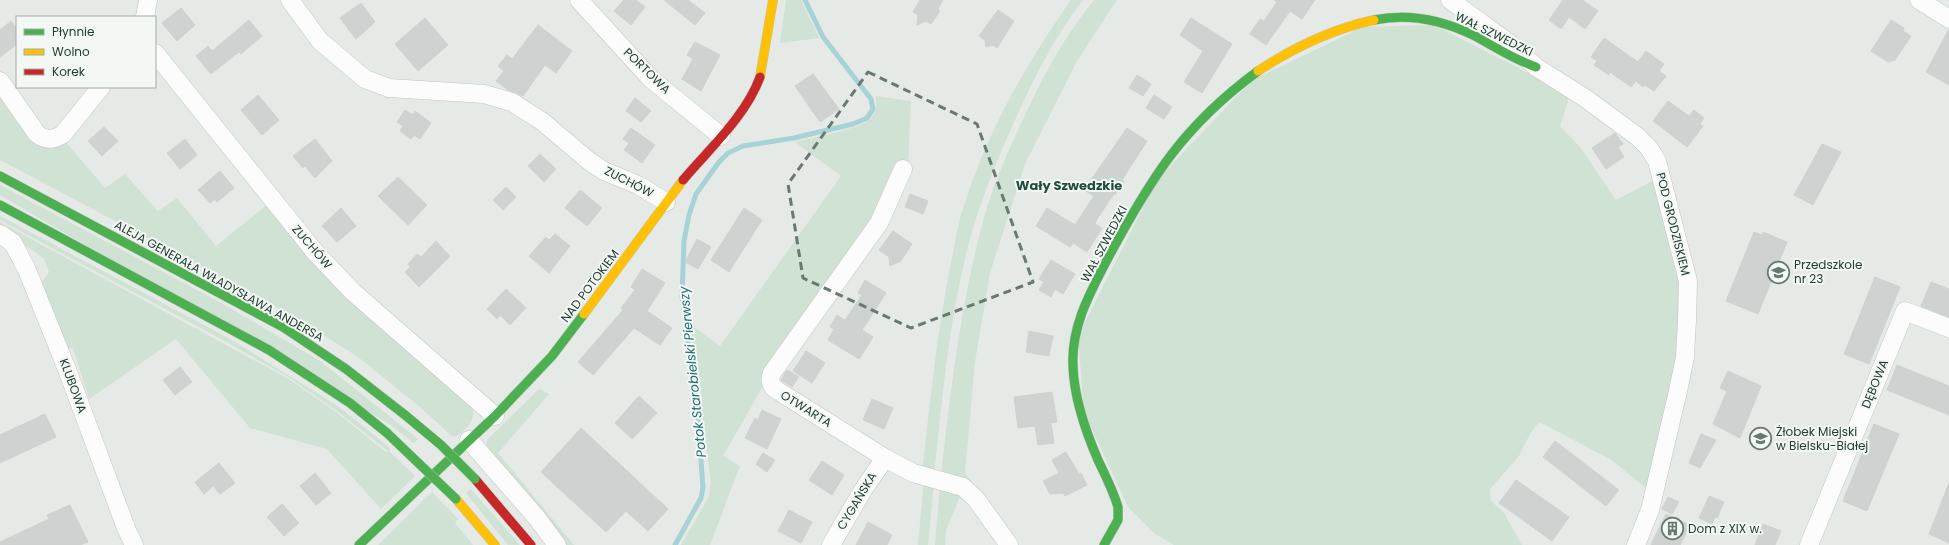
<svg xmlns="http://www.w3.org/2000/svg" width="1949" height="545" font-family="Poppins,sans-serif">
<style>
.green{fill:#cfe2d3}
.lines{fill:none;stroke-linecap:round;stroke-linejoin:round}
.stream{stroke:#a8d3d6;stroke-width:5}
.building{fill:#ced2d0;stroke:#cdd3d0}
.street-casing{stroke:#c2c7c4;stroke-width:19}
.fast-casing{stroke:#c1c7c4;stroke-width:10}
.slow-casing{stroke:#c1c7c4;stroke-width:10}
.jam-casing{stroke:#c1c7c4;stroke-width:10}
.street{stroke:#fbfcfb;stroke-width:18}
.fast{stroke:#4caf50;stroke-width:9}
.slow{stroke:#ffc107;stroke-width:9}
.jam{stroke:#c62828;stroke-width:9}
.fast-bridge-casing{stroke:#c1c7c4;stroke-width:10;stroke-linecap:butt}
.fast-bridge{stroke:#4caf50;stroke-width:9}
.marked{fill:none;stroke:#687972;stroke-width:3;stroke-dasharray:8 5;stroke-linejoin:round}
.labels{text-anchor:middle;stroke-width:4;stroke-linejoin:round;paint-order:stroke}
.street-label{font-size:12px;fill:#243c33;stroke:#f3f8f5}
.poi-label{font-size:12px;fill:#243c33;stroke:#f3f8f5;text-anchor:start}
.neighbourhood-label{font-size:13px;font-weight:bold;fill:#214d3e;stroke:#f3f8f5}
.water-label{font-size:13px;font-style:italic;fill:#216e74;stroke:#f3f8f5}
</style>
<rect width="100%" height="100%" fill="#e5eae7"/>
<g class="green">
<polygon points="786,0 801,0 819,38 780,43"/>
<path d="M1071 0H1083C1058 32 1038 70 1021 107 1003 145 987 184 974 225 950 306 943 392 934 475L922 472C930 402 937 332 951 262 955 245 957 226 963 209 986 133 1026 64 1071 0Z"/>
<path d="M1094 0H1117L1077 61 1025 164 990 273 975 362 965 473 976 488 941 476C950 393 960 310 981 229 991 188 1009 149 1027 111 1045 72 1067 33 1094 0Z"/>
<polygon points="1434,25 1570,94 1560,126 1581,148 1616,200 1658,178 1674,239 1684,318 1650,491 1610,459 1539,422 1530,434 1519,456 1490,489 1491,501 1504,513 1522,545 1174,545 1155,534 1128,507 1084,412 1078,336 1157,180 1252,80 1363,27"/>
<path d="M0 87 26 128 64 140 105 188 125 174 158 211 177 198 216 246 268 204 472 408C477 419 464 434 453 437L420 407 358 357 303 322 242 288 0 160Z"/>
<path d="M876 96 911 101 908 165 875 221 761 381 762 388 723 456 740 466 710 545H681L708 498 711 483 690 324 720 346 841 176 795 142C811 138 860 129 870 119 877 113 876 104 876 96Z"/>
<polygon points="0,185 225,305 320,361 418,439 414,443 389,424 0,195"/>
<polygon points="0,216 232,340 339,407 390,448 389,451 415,476 381,509 327,449 250,428 176,339 89,399 73,348 67,348 42,282 49,272 44,259 34,251 0,229 0,222 287,378 336,412 386,452 388,451 337,411 288,377 230,344 0,220"/>
<polygon points="539,389 549,394 498,453 574,545 567,545 535,505 486,452 487,440"/>
<polygon points="924,480 934,483 928,545 918,545"/>
<polygon points="940,484 962,492 946,530 945,545 935,545"/>
<polygon points="471,489 520,545 508,545 466,493"/>
<polygon points="432,492 458,519 455,523 473,545 378,545"/>
</g>
<g class="lines">
<polyline class="stream" points="675,545 701,498 703,488 697,406 682,296 684,241 689,215 696,194 719,162 728,153 743,146 794,138 853,124 867,118 873,109 871,99 823,37 805,0"/>
</g>
<g class="building">
<polygon points="624,0 636,0 645,7 631,25 614,11"/>
<polygon points="664,0 688,0 705,13 695,25"/>
<polygon points="920,0 943,0 938,9 940,11 931,24 926,21 917,25 918,15 913,12"/>
<polygon points="1274,0 1315,0 1302,19 1290,11 1266,45 1250,34 1260,19 1264,21 1277,2"/>
<polygon points="1563,0 1582,0 1598,11 1585,29 1569,17 1561,29 1549,20"/>
<polygon points="361,3 375,22 356,39 340,18"/>
<polygon points="181,8 195,25 177,41 162,23"/>
<polygon points="998,10 1014,21 997,48 993,45 986,47 985,40 979,36"/>
<polygon points="425,18 448,45 418,71 395,44"/>
<polygon points="1191,18 1232,44 1202,93 1184,82 1203,51 1180,35"/>
<polygon points="249,20 262,36 241,54 239,52 211,74 196,56 208,46 212,51"/>
<polygon points="1891,20 1904,28 1903,31 1911,36 1895,60 1888,62 1871,51"/>
<polygon points="11,21 17,29 17,44 0,57 0,30"/>
<polygon points="538,25 572,51 556,73 545,65 523,96 508,90 496,81 504,71 498,66 507,55 512,59"/>
<polygon points="1949,29 1949,85 1926,72"/>
<polygon points="1604,38 1638,62 1646,51 1664,64 1659,71 1666,76 1654,91 1645,85 1643,87 1636,81 1631,87 1610,72 1609,75 1594,65 1597,61 1591,57"/>
<polygon points="695,42 720,55 701,91 682,79 693,59 687,55"/>
<polygon points="813,74 839,109 820,122 795,86"/>
<polygon points="1137,75 1151,84 1143,96 1129,88"/>
<polygon points="258,95 279,120 262,135 241,110"/>
<polygon points="1154,95 1172,107 1164,119 1146,108"/>
<polygon points="635,98 651,111 641,122 626,111"/>
<polygon points="1668,101 1689,116 1694,110 1704,118 1700,124 1703,126 1687,147 1653,121"/>
<polygon points="405,110 413,115 415,111 431,123 420,139 414,135 411,139 400,131 403,126 397,122"/>
<polygon points="104,127 118,141 102,156 88,141"/>
<polygon points="631,128 655,145 642,163 624,150 629,143 623,139"/>
<polygon points="1127,128 1147,141 1122,180 1124,181 1115,195 1114,194 1097,219 1095,224 1102,228 1087,252 1073,243 1070,247 1036,226 1047,208 1075,225 1094,196 1084,190"/>
<polygon points="1615,133 1623,144 1618,147 1624,157 1606,169 1592,148"/>
<polygon points="185,139 197,155 180,169 167,153"/>
<polygon points="315,139 332,161 315,178 305,166 303,168 293,156"/>
<polygon points="1822,144 1841,152 1813,205 1794,195"/>
<polygon points="540,154 556,169 544,182 528,166"/>
<polygon points="220,171 234,188 217,202 215,199 210,203 198,190"/>
<polygon points="398,177 427,205 408,225 378,196"/>
<polygon points="506,187 516,197 503,210 493,200"/>
<polygon points="580,190 602,208 587,226 565,208"/>
<polygon points="910,194 928,201 923,214 905,207"/>
<polygon points="341,208 356,226 337,242 322,226"/>
<polygon points="744,208 762,220 729,272 711,260"/>
<polygon points="893,231 912,244 901,261 890,266 889,257 879,250"/>
<polygon points="1754,232 1762,235 1763,232 1787,242 1758,314 1726,301"/>
<polygon points="555,234 570,246 549,273 529,256 546,237 549,240"/>
<polygon points="697,239 711,247 698,269 685,262"/>
<polygon points="436,241 450,256 419,287 405,272 410,267 408,264 417,254 421,257"/>
<polygon points="1051,260 1075,274 1063,294 1055,289 1051,297 1039,290 1044,282 1039,279"/>
<polygon points="642,269 665,283 647,311 672,328 660,345 634,328 593,375 578,362 623,310 621,308 635,290 631,287"/>
<polygon points="1875,277 1900,287 1869,364 1844,354"/>
<polygon points="865,280 886,293 862,330 873,337 859,359 828,340 834,329 830,327 837,315 845,320 862,295 858,293"/>
<polygon points="1931,282 1949,289 1949,317 1921,306"/>
<polygon points="506,289 526,308 510,325 500,315 497,319 487,309"/>
<polygon points="1029,331 1053,336 1049,356 1026,352"/>
<polygon points="806,351 825,363 812,383 793,371"/>
<polygon points="1897,365 1949,386 1949,415 1887,390"/>
<polygon points="180,367 192,382 175,395 163,380"/>
<polygon points="787,370 799,377 792,387 781,380"/>
<polygon points="1728,371 1761,386 1740,438 1713,424 1727,391 1720,388"/>
<polygon points="1052,392 1057,422 1051,423 1054,443 1038,445 1035,426 1018,428 1014,397"/>
<polygon points="639,396 657,413 632,439 615,423"/>
<polygon points="872,399 893,408 884,429 863,420"/>
<polygon points="762,410 781,419 767,449 745,438 755,418 758,420"/>
<polygon points="45,414 56,437 0,463 0,435"/>
<polygon points="1874,424 1899,434 1867,511 1843,501"/>
<polygon points="581,428 668,509 648,531 626,511 606,532 541,472"/>
<polygon points="1701,434 1716,440 1700,468 1689,463"/>
<polygon points="1555,441 1619,490 1606,506 1543,457"/>
<polygon points="1066,452 1079,474 1081,473 1087,485 1065,496 1063,493 1050,494 1043,481 1059,473 1052,460"/>
<polygon points="763,453 775,460 767,472 756,464"/>
<polygon points="822,461 844,475 832,495 809,480"/>
<polygon points="219,463 235,483 220,494 213,486 204,494 195,482"/>
<polygon points="315,473 331,493 316,505 300,486"/>
<polygon points="1516,480 1569,517 1552,541 1499,503"/>
<polygon points="1949,483 1949,543 1929,534"/>
<polygon points="1709,496 1724,502 1717,518 1715,517 1712,524 1699,518"/>
<polygon points="1668,497 1679,502 1672,514 1662,509"/>
<polygon points="282,504 299,523 284,536 267,517"/>
<polygon points="70,505 88,542 80,545 0,545 0,542 49,519 47,515"/>
<polygon points="789,510 812,522 801,543 778,531"/>
<polygon points="1666,514 1690,525 1680,545 1651,545"/>
<polygon points="868,522 892,535 887,545 856,545"/>
<polygon points="1763,524 1781,531 1775,545 1755,545"/>
</g>
<g class="lines">
<defs>
<g id="street">
<polyline points="290,0 320,41 365,79 389,88 484,94 512,102 543,122 589,161 604,171 638,185 666,202"/>
<polyline points="579,0 651,79 721,136"/>
<polyline points="1450,0 1509,43 1536,67 1585,98 1638,137 1649,148 1657,161 1688,281 1687,320 1685,357 1678,391 1650,510 1636,545"/>
<polyline points="1919,0 1949,19"/>
<polyline points="145,17 148,0"/>
<polyline points="155,53 315,252 353,292 495,416"/>
<path d="M0 81 37 134C46 141 54 140 63 134L101 87"/>
<path d="M903 169 879 223 772 373C769 380 770 384 775 389L885 458 913 473 963 487 976 499 1009 545"/>
<polyline points="0,234 13,243 27,270 68,372 126,528 134,545"/>
<polyline points="469,440 537,518 557,545"/>
<polyline points="831,545 863,490 885,458"/>
<polyline points="1809,545 1905,311 1949,328"/>
</g>
<g id="fast">
<path d="M1374 20C1407 13 1442 20 1473 35 1494 46 1513 59 1536 67"/>
<polyline points="0,176 283,327 346,369 405,415"/>
<polyline points="0,205 269,350 350,403 387,433"/>
<polyline points="359,545 495,416 552,356 584,314"/>
<path d="M1104 545 1118 520V507C1113 490 1105 475 1098 460 1085 430 1074 398 1073 366 1071 326 1090 293 1108 258 1151 178 1183 126 1258 71"/>
</g>
<g id="slow">
<path d="M1258 71C1293 48 1332 29 1374 20"/>
<polyline points="760,77 773,0"/>
<polyline points="584,314 683,180"/>
<polyline points="456,499 495,545"/>
</g>
<g id="jam">
<path d="M683 180C709 149 746 116 760 77"/>
<polyline points="475,479 531,545"/>
</g>
</defs>
<use href="#street" class="street-casing"/>
<use href="#fast" class="fast-casing"/>
<use href="#slow" class="slow-casing"/>
<use href="#jam" class="jam-casing"/>
<use href="#street" class="street"/>
<use href="#fast" class="fast"/>
<use href="#slow" class="slow"/>
<use href="#jam" class="jam"/>
<defs>
<g id="fast-bridge">
<polyline points="405,415 441,445 475,479"/>
<polyline points="387,433 456,499"/>
</g>
</defs>
<use href="#fast-bridge" class="fast-bridge-casing"/>
<use href="#fast-bridge" class="fast-bridge"/>
</g>
<path class="marked" d="M868 72 977 124 1033 282 911 328 803 278 788 184Z"/>
<defs>
<symbol id="school-ring" viewBox="-11 -11 22 22"><circle r="9.5" fill="#f3f8f5" stroke="#687972" stroke-width="1.5"/><path d="M0-5L7-2L0 1L-7-2ZM-4 1L0 2.5L4 1V4Q0 6-4 4Z" fill="#687972"/></symbol>
<symbol id="building-ring" viewBox="-11 -11 22 22"><circle r="9.5" fill="#f3f8f5" stroke="#687972" stroke-width="1.5"/><path d="M-4-6H4V6H1V3H-1V6H-4ZM-2.5-4.3h1.7v1.8h-1.7ZM.8-4.3h1.7v1.8H.8ZM-2.5-1h1.7V.8h-1.7ZM.8-1h1.7V.8H.8Z" fill="#687972"/></symbol>
</defs>
<g fill-rule="evenodd">
<use href="#school-ring" x="1766" y="260" width="25" height="25"/>
<use href="#school-ring" x="1748" y="426" width="25" height="25"/>
<use href="#building-ring" x="1660" y="516" width="25" height="25"/>
</g>
<g class="labels">
<g class="street-label">
<text transform="translate(1494 34) rotate(26)" y="4">WAŁ SZWEDZKI</text>
<text transform="translate(647 71) rotate(44)" y="4">PORTOWA</text>
<text transform="translate(629 182) rotate(27)" y="4">ZUCHÓW</text>
<text transform="translate(1673 224) rotate(76)" y="4">POD GRODZISKIEM</text>
<text transform="translate(1104 244) rotate(-62)" y="4">WAŁ SZWEDZKI</text>
<text transform="translate(312 247) rotate(49)" y="4">ZUCHÓW</text>
<text transform="translate(219 281) rotate(29)" y="4">ALEJA GENERAŁA WŁADYSŁAWA ANDERSA</text>
<text transform="translate(590 286) rotate(-53)" y="4">NAD POTOKIEM</text>
<text transform="translate(1875 384) rotate(-68)" y="4">DĘBOWA</text>
<text transform="translate(73 386) rotate(70)" y="4">KLUBOWA</text>
<text transform="translate(806 409) rotate(32)" y="4">OTWARTA</text>
<text transform="translate(857 501) rotate(-59)" y="4">CYGAŃSKA</text>
</g>
<g class="poi-label">
<text x="1794" y="269">Przedszkole<tspan x="1794" dy="14">nr 23</tspan></text>
<text x="1776" y="436">Żłobek Miejski<tspan x="1776" dy="14">w Bielsku-Białej</tspan></text>
<text x="1688" y="533">Dom z XIX w.</text>
</g>
<g class="neighbourhood-label">
<text x="1069" y="190">Wały Szwedzkie</text>
</g>
<g class="water-label">
<text transform="translate(692 372) rotate(-96)" y="5">Potok Starobielski Pierwszy</text>
</g>
</g>
<rect x="16" y="16" width="140" height="72" fill="#f3f8f5" stroke="#a0ada7"/>
<rect x="24" y="29" width="20" height="6" fill="#4caf50" stroke="#a0ada7"/>
<text x="52" y="36" font-size="12" fill="#243c33">Płynnie</text>
<rect x="24" y="49" width="20" height="6" fill="#ffc107" stroke="#a0ada7"/>
<text x="52" y="56" font-size="12" fill="#243c33">Wolno</text>
<rect x="24" y="69" width="20" height="6" fill="#c62828" stroke="#a0ada7"/>
<text x="52" y="76" font-size="12" fill="#243c33">Korek</text>
</svg>
